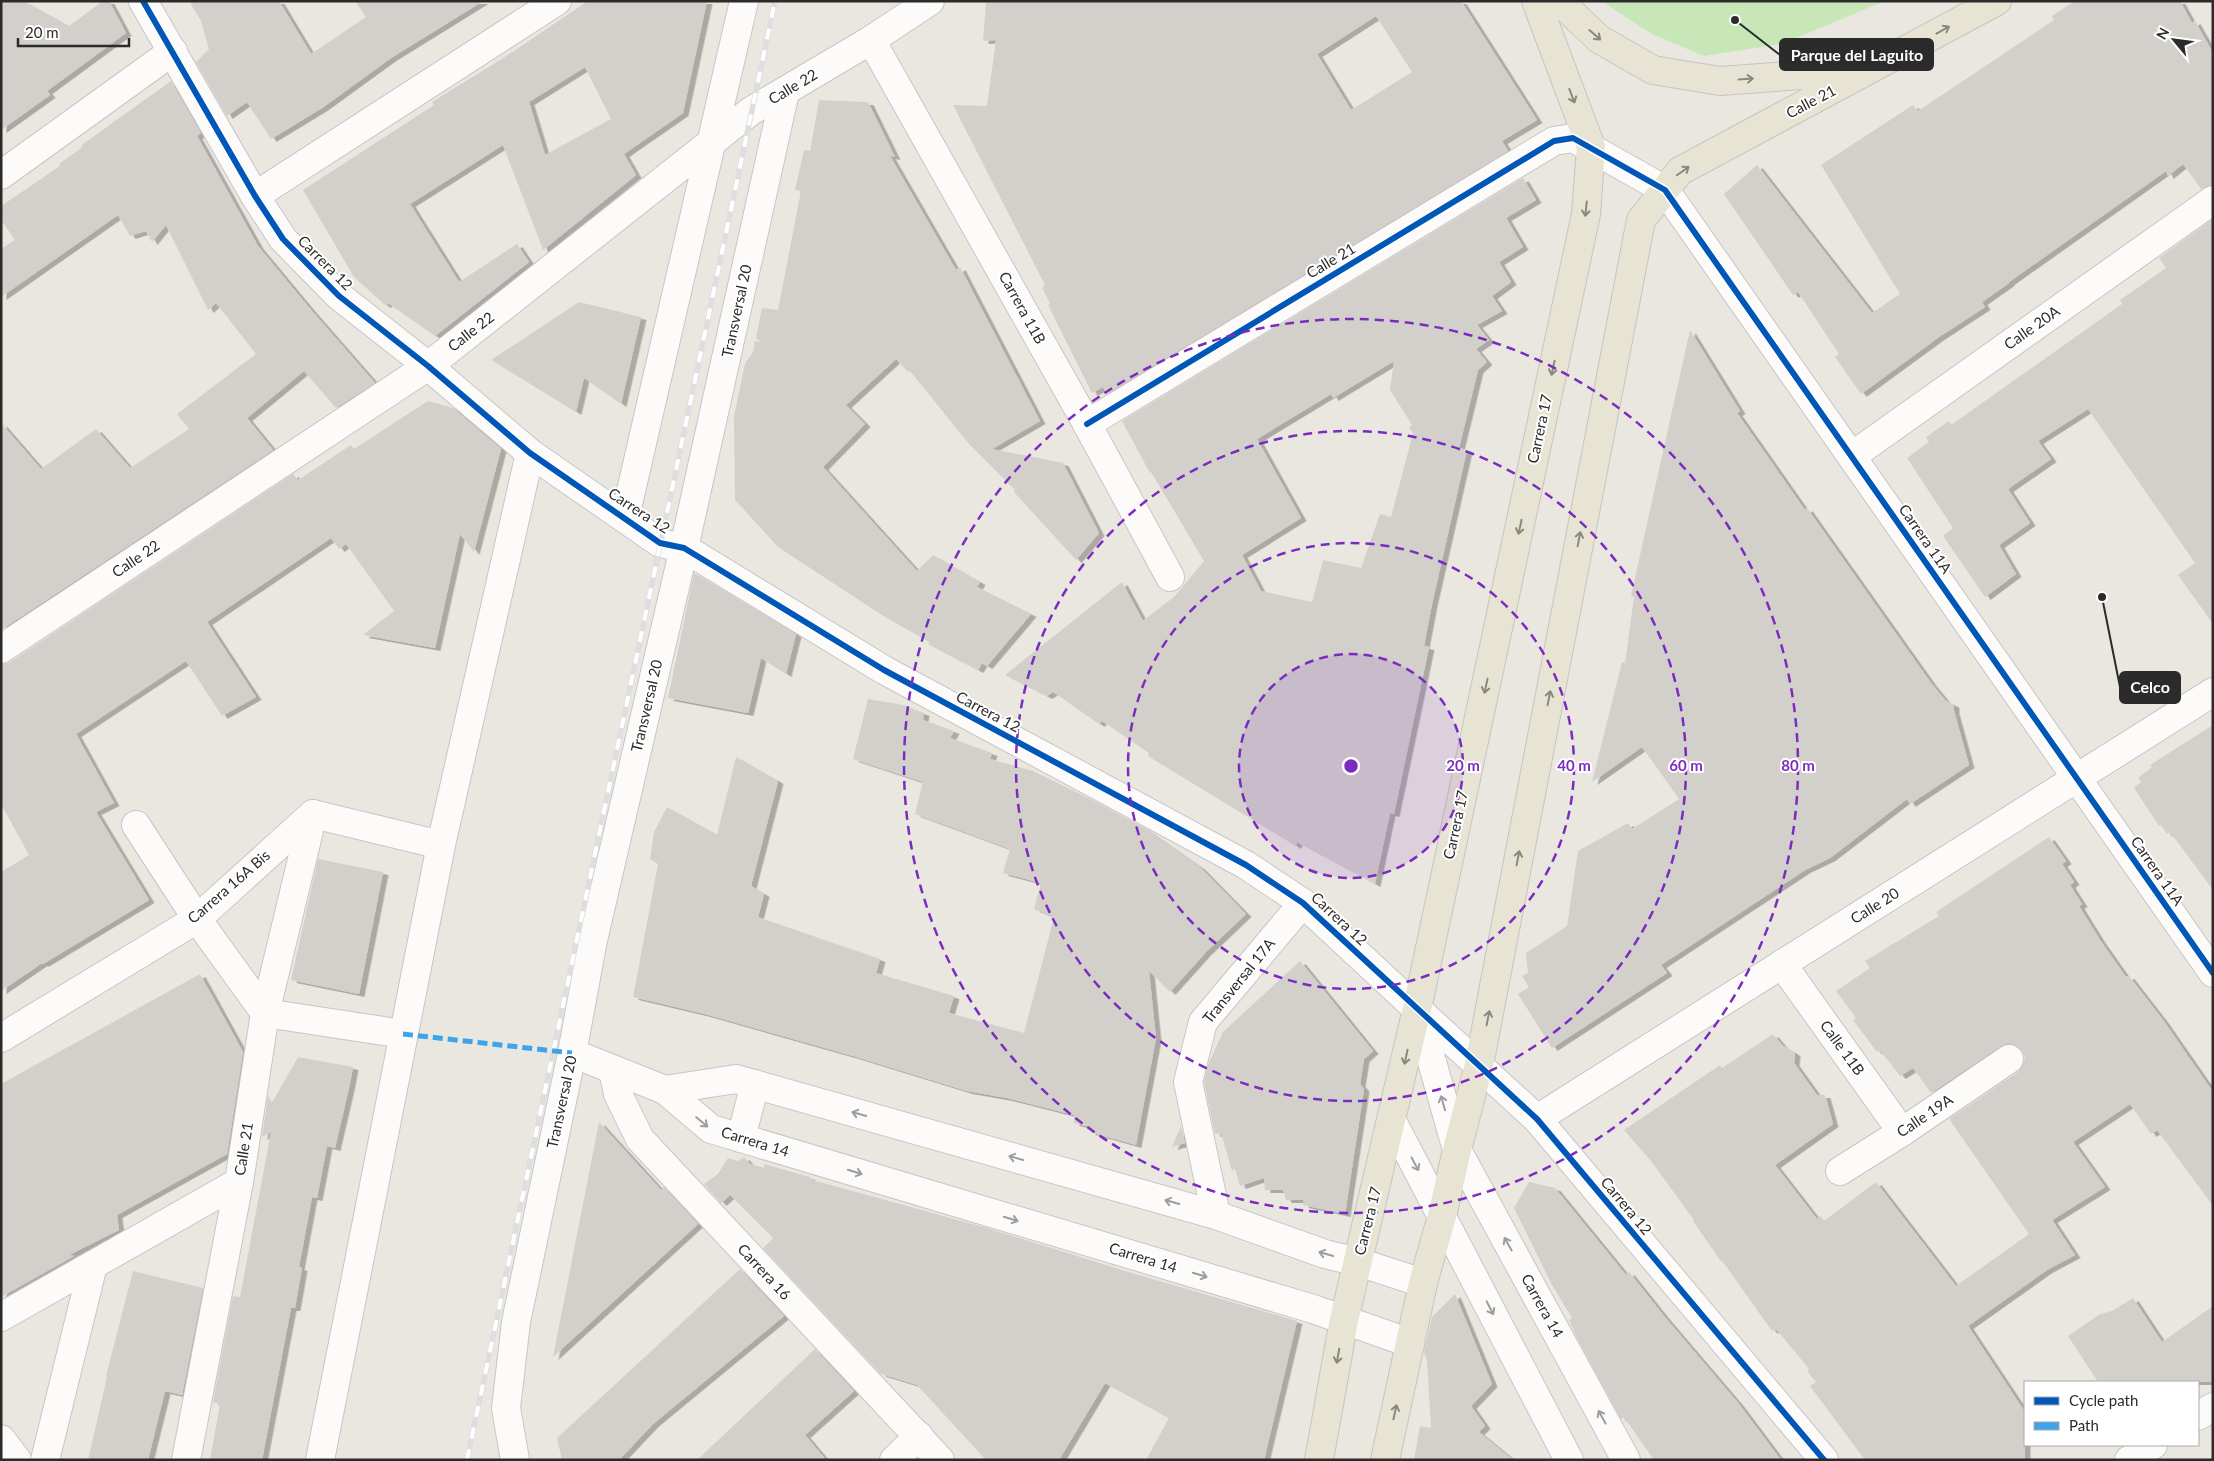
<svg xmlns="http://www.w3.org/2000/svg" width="2214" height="1461" font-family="Lato,sans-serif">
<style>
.green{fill:#c8e7b8}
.building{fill:#d3d0cc;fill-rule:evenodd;filter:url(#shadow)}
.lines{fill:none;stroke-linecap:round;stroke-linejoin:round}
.minor-casing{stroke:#c7c6c6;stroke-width:30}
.tertiary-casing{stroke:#c7c6c6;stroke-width:30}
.primary-casing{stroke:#c5c4c2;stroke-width:30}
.minor{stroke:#fcfbfa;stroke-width:28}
.tertiary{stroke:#fcfbfa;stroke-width:28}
.primary{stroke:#e7e4d3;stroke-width:28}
.rail-casing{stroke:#dededf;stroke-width:5.5}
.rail{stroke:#fff;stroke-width:4;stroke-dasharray:11;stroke-linecap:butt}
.quiet{stroke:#3ea3eb;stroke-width:5;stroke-dasharray:10 5;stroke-linecap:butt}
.cycleway-casing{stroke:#fff;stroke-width:9}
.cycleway{stroke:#0057b8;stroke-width:6}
.oneway{stroke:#89887f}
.oneway2{stroke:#9e9d9d}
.ring{fill:none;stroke:#7b2cbf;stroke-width:2.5;stroke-dasharray:9 6}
.labels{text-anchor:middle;stroke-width:4;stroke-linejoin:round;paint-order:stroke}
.street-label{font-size:15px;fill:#2b2b2b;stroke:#fff}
.centre{fill:#7b2cbf;stroke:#fff;stroke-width:2.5}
.ring-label{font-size:15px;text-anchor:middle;font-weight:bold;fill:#7b2cbf;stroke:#fff;stroke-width:4;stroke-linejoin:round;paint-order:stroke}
.leader{fill:none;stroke:#2b2b2b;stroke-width:2}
.callout-dot{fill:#2b2b2b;stroke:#fff;stroke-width:2}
.callout{fill:#2b2b2b;stroke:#2b2b2b;stroke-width:2}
.callout-label{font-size:16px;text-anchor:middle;font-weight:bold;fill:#fff}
</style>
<defs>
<filter id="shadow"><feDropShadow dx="5.5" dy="3" stdDeviation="0" flood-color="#0004"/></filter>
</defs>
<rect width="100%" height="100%" fill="#eae7e1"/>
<polygon class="green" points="1601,1 1885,1 1782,44 1704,56 1652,34"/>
<g class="building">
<polygon points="1,1 24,1 69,26 103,1 109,1 126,33 47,91 50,95 1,130"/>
<polygon points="189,1 279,1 311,54 366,17 355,1 483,1 391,58 322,108 271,139 247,102 227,116 196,62 209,49 201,21"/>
<path d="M588 1H707L683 113 624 154 636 175 543 250 503 145 410 204 459 282 517 244 529 262 435 336 388 303 385 305 354 277 303 190 434 105 432 102 508 55ZM585 67 611 119 545 155 529 102Z"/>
<path d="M986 1H1461L1537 120 1502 141 1508 151 1107 394 1103 387 1092 393 1048 305 1050 304 1042 287 1045 285 953 105 987 106 996 40 983 41ZM1376 16 1412 72 1351 110 1317 54Z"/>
<polygon points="2075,1 2180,1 2192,23 2195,21 2213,53 2213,185 2201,189 2183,164 2168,176 2166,171 2009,282 2009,283 1982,302 1985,307 1939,337 1861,394 1835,357 1839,354 1798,292 1793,295 1724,194 1757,165 1872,313 1900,294 1821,165 1913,105 1918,111 2054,20 2052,16"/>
<polygon points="171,81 201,133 197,136 258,246 312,311 375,383 336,408 304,371 247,418 273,450 1,630 1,423 41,469 96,429 130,468 189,429 177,414 256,354 216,303 208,310 166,225 152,242 146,231 130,236 118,215 1,297 1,249 15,240 1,220 1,206 60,166 59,164 81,148 83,144"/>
<polygon points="819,100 868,102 895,157 890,156 956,270 960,267 1040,421 992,449 1063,463 1099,533 1076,560 1014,492 1015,490 969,444 910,371 908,372 896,359 846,405 865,424 823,467 917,571 933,555 980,582 977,587 1031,614 987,666 982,663 978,670 928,644 930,642 885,617 778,547 735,500 734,416 745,364 753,352 755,341 762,342 756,338 762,308 778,310 801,191 795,190 804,150 810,151"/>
<path d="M1523 178 1536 200 1506 218 1523 247 1499 262 1511 282 1492 296 1502 311 1477 325 1489 340 1476 349 1487 362 1478 370 1459 448 1467 450 1432 604 1424 646 1429 647 1394 814 1390 813 1375 884 1297 842 1296 846 1194 784 1148 756 1149 753 1102 721 1099 724 1053 692 1047 696 1005 675 1122 582 1143 621 1175 596 1204 561 1151 472 1150 473 1122 421ZM1394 361 1390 390 1412 425 1409 428 1413 433 1391 517 1380 514 1361 568 1323 560 1312 602 1261 591 1242 555 1301 518 1257 439 1331 394 1333 398Z"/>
<polygon points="2213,219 2213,624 2178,575 2195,563 2088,409 2038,441 2051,459 2008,489 2030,523 1999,545 2016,574 1985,597 1943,536 1953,528 1907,458 1929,442 1926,437 1949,421 1951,425 2122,304 2120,300 2166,268 2159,258"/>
<polygon points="579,302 641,317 621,404 584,378 576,412 491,360"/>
<polygon points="1690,330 1740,411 1737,413 1805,510 1807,508 1931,683 1945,700 1954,705 1954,711 1969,765 1910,804 1907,799 1830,858 1805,870 1661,965 1667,973 1552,1048 1518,994 1529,987 1522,976 1528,973 1526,953 1567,926 1578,851 1628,823 1632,829 1679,799 1642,747 1592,782 1622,662 1625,663 1634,597 1631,596"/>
<polygon points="428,401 453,408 501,449 474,552 460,534 435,648 363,635 394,611 346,544 339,549 331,538 207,622 256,697 222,716 186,661 76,734 114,803 96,812 149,900 43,964 42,963 1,991 1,872 29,855 1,804 1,665 10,662 293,474 298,480 351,445 354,449"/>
<polygon points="694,573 796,634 786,674 761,658 748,713 668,698"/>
<polygon points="868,699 903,705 924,713 923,720 954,731 950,738 992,753 990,759 1033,771 1090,799 1144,828 1200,867 1246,914 1206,952 1170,992 1149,971 1156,1038 1136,1145 1090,1132 1091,1127 1074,1123 1074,1115 1007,1098 967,1091 853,1056 705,1014 633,997 658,864 650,859 654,832 667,807 717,835 736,757 778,781 751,886 764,894 758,917 880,959 876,973 954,996 949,1013 1024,1033 1054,917 1034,909 1041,883 1003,873 1010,849 915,814 923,782 853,759"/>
<polygon points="2213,725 2213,890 2170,832 2167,834 2161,825 2159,826 2134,788 2141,782 2138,778 2152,767 2150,765"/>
<polygon points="2049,837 2066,861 2062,864 2074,882 2070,885 2082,904 2079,906 2100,940 2126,977 2129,976 2163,1020 2213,1092 2213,1206 2157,1130 2151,1134 2130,1104 2073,1142 2105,1187 2052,1220 2075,1255 2047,1270 1968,1326 2025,1412 2025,1460 1865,1460 1810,1386 1816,1382 1807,1371 1809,1369 1776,1329 1772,1331 1723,1262 1720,1260 1693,1221 1694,1220 1651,1161 1624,1130 1720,1065 1722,1068 1773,1034 1782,1045 1795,1053 1794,1063 1817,1095 1825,1095 1833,1124 1775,1165 1817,1219 1821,1216 1824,1221 1876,1182 1956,1286 2029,1234 1949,1119 2018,1072 2023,1065 2025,1058 2022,1051 2015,1045 2008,1043 2001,1046 1931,1093 1913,1068 1900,1076 1880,1050 1877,1052 1853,1020 1856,1018 1836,991 1870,968 1865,961 1939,916 1936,912"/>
<polygon points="318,859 383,872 359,994 291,980"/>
<polygon points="1300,961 1373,1051 1364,1059 1360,1084 1364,1089 1345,1214 1303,1205 1304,1200 1286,1200 1283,1190 1265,1190 1264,1178 1240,1186 1235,1169 1232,1171 1221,1133 1215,1134 1204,1082 1208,1065 1223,1032"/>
<polygon points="200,974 243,1052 227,1154 117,1215 119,1230 69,1255 74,1256 1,1297 1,1084"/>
<polygon points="298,1057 353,1067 349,1088 335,1148 327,1146 317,1198 312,1197 299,1267 302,1268 295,1308 291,1308 262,1460 210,1460 220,1404 213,1402 233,1296 240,1297 271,1132 262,1137 268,1096 272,1103"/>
<polygon points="599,1122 661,1190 664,1187 698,1224 553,1357"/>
<polygon points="1181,1126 1185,1143 1172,1147"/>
<polygon points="744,1157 750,1164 764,1168 764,1164 810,1177 809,1179 987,1228 1125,1271 1297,1321 1264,1460 1146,1460 1169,1418 1105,1383 1059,1460 986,1460 917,1385 881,1374 763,1248 773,1238 730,1195 721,1203 704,1184 718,1174 728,1158 738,1161"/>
<polygon points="1529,1182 1555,1188 1626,1275 1629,1272 1664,1316 1739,1404 1781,1460 1654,1460 1624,1417 1621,1419 1577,1338 1569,1320 1572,1318 1552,1285 1514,1208"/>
<polygon points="740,1269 784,1316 653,1424 619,1460 562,1460 557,1438"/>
<polygon points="133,1271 203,1288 182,1395 165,1391 148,1460 88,1460 107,1377 106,1376"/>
<polygon points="1455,1294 1492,1384 1471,1406 1485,1426 1479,1432 1513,1460 1414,1460 1420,1426 1431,1428 1427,1360 1424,1352 1432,1317"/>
<polygon points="2133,1298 2162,1342 2213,1306 2213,1382 2098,1382 2068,1336 2100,1314 2112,1311"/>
<polygon points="815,1349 854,1391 805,1435 826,1460 697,1460"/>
</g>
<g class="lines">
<defs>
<g id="minor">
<polyline points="143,1 255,196 283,239 339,296 428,366 530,453 660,543 684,548 884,670 1246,865 1303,903 1417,1009"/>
<polyline points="871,40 1087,424 1170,577"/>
<polyline points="1,175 173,51"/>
<polyline points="255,196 557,1"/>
<polyline points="1087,424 1554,141 1573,138 1665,190 2213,973"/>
<polyline points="1852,456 2213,200"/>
<polyline points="625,517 744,1"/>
<polyline points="1,649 428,366 751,111 871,40 930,1"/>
<polyline points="136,825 197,919 265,1013"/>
<polyline points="1782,964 1902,1132"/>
<polyline points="265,1013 403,1034"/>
<polyline points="1,1038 197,919 313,814 441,845"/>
<polyline points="572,1053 665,1090 711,1129 1313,1309 1410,1343"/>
<polyline points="613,1070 618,1094 640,1139 940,1460"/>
<polyline points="665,1090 736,1079 1216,1215 1325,1254 1358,1262 1423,1283"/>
<polyline points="1537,1119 2213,692"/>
<polyline points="741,1138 755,1084"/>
<polyline points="1840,1171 1902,1132 2009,1059"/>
<polyline points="1216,1215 1188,1082 1203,1022 1303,903"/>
<polyline points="1,1317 239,1182"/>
<polyline points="2198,1416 2213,1407"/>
<polyline points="1,1439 17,1460"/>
<polyline points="45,1460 93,1265"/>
<polyline points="186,1460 239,1182 265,1013 313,814"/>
<polyline points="320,1460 441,845 530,453"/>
<polyline points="515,1460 506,1408 516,1322 572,1053 593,940 684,548 785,92"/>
<polyline points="894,1460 919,1436"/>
<polyline points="2129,1460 2153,1445"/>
</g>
<g id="tertiary">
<polyline points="1417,1009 1537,1119 1824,1460"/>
<polyline points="1417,1009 1457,1150 1626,1460"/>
<polyline points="1392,1121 1569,1460"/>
</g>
<g id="primary">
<polyline points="1559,1 1599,39 1653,70 1720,81 1858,71"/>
<polyline points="1319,1460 1344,1320 1417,1009 1586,214 1591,147 1536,1"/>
<polyline points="1385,1460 1423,1283 1442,1216 1457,1150 1479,1065 1641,220 1680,171 1997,1"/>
</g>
</defs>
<use href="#minor" class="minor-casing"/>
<use href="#tertiary" class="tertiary-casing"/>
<use href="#primary" class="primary-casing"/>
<use href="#minor" class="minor"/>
<use href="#tertiary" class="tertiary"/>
<use href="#primary" class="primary"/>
<defs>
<polyline id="rail" points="467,1460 775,1"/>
</defs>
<use href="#rail" class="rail-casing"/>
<use href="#rail" class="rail"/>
<polyline class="quiet" points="403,1034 572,1053"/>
<defs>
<g id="cycleway">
<polyline points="143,1 255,196 283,239 339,296 428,366 530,453 660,543 684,548 884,670 1246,865 1303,903 1537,1119 1824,1460"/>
<polyline points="1087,424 1554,141 1573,138 1665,190 2213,973"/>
</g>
</defs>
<use href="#cycleway" class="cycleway-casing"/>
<use href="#cycleway" class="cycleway"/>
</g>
<defs><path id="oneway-shaft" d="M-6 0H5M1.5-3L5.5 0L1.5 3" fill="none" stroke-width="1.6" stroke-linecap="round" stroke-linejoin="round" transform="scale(1.25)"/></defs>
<g class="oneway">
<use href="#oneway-shaft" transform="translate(1943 30) rotate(-29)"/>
<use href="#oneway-shaft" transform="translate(1595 35) rotate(41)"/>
<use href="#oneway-shaft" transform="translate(1746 79) rotate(-4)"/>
<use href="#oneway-shaft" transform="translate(1572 96) rotate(69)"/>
<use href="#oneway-shaft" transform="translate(1683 171) rotate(-35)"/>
<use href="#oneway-shaft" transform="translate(1586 209) rotate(96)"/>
<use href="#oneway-shaft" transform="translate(1553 368) rotate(102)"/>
<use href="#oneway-shaft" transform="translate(1520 527) rotate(102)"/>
<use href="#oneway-shaft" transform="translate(1579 539) rotate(-79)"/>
<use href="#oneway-shaft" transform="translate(1486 686) rotate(102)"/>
<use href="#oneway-shaft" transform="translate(1549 698) rotate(-79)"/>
<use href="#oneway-shaft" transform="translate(1518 858) rotate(-79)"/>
<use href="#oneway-shaft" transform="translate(1488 1018) rotate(-79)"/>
<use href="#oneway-shaft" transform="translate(1406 1057) rotate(102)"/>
<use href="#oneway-shaft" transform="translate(1338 1356) rotate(100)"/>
<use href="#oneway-shaft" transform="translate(1395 1412) rotate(-78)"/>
</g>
<g class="oneway2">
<use href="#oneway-shaft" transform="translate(1443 1103) rotate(-106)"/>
<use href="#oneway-shaft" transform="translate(859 1114) rotate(-164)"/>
<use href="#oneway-shaft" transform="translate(702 1122) rotate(40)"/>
<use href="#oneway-shaft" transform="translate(1016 1158) rotate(-164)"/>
<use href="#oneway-shaft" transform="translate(1415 1164) rotate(62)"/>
<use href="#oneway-shaft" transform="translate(855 1172) rotate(17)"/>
<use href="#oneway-shaft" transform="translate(1172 1202) rotate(-164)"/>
<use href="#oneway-shaft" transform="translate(1011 1219) rotate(17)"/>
<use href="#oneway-shaft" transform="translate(1508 1244) rotate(-119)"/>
<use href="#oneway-shaft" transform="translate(1326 1254) rotate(-164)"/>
<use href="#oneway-shaft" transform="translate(1200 1275) rotate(17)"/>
<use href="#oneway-shaft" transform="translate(1490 1308) rotate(63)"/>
<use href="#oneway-shaft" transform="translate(1602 1417) rotate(-119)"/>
</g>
<circle cx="1351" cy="766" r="112" fill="#7b2cbf" fill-opacity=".12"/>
<g class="ring">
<circle cx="1351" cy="766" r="112"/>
<circle cx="1351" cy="766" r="223"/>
<circle cx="1351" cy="766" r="335"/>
<circle cx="1351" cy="766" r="447"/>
</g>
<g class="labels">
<g class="street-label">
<text transform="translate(793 87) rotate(-31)" y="5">Calle 22</text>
<text transform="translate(1811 102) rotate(-28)" y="5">Calle 21</text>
<text transform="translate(1331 261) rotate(-31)" y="5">Calle 21</text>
<text transform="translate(325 263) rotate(45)" y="5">Carrera 12</text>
<text transform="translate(1022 308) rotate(61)" y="5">Carrera 11B</text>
<text transform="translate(737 311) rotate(-78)" y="5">Transversal 20</text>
<text transform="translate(2032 328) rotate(-35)" y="5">Calle 20A</text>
<text transform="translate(471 332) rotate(-38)" y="5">Calle 22</text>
<text transform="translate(1540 429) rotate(-78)" y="5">Carrera 17</text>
<text transform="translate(639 511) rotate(33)" y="5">Carrera 12</text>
<text transform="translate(1925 539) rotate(55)" y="5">Carrera 11A</text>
<text transform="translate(136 559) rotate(-34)" y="5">Calle 22</text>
<text transform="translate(647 706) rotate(-77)" y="5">Transversal 20</text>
<text transform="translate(988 712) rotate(28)" y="5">Carrera 12</text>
<text transform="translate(1456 825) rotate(-78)" y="5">Carrera 17</text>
<text transform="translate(2157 871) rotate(55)" y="5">Carrera 11A</text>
<text transform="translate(229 887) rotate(-41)" y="5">Carrera 16A Bis</text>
<text transform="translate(1875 906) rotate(-32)" y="5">Calle 20</text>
<text transform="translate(1339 919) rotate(43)" y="5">Carrera 12</text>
<text transform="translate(1239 981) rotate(-51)" y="5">Transversal 17A</text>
<text transform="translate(1842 1048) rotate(54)" y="5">Calle 11B</text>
<text transform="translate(562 1102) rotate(-78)" y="5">Transversal 20</text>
<text transform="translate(1925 1116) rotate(-34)" y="5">Calle 19A</text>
<text transform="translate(755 1142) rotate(17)" y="5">Carrera 14</text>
<text transform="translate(244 1149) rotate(-81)" y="5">Calle 21</text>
<text transform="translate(1626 1206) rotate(50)" y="5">Carrera 12</text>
<text transform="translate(1368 1221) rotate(-76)" y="5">Carrera 17</text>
<text transform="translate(1143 1258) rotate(17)" y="5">Carrera 14</text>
<text transform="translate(764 1272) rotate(47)" y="5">Carrera 16</text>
<text transform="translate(1542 1306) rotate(61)" y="5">Carrera 14</text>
</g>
</g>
<circle cx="1351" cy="766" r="8" class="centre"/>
<g class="ring-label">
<text x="1463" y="771">20 m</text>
<text x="1574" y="771">40 m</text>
<text x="1686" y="771">60 m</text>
<text x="1798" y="771">80 m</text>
</g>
<path class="leader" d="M1735 20L1780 55M2102 597L2120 687"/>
<g class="callout-dot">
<circle cx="1735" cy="20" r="5"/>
<circle cx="2102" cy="597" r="5"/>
</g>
<g class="callout">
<rect x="1780" y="39" width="153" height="31" rx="5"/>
<rect x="2120" y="672" width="60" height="31" rx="5"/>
</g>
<g class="callout-label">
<text x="1857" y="61">Parque del Laguito</text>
<text x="2150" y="693">Celco</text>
</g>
<rect width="2214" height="1461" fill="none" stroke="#2b2b2b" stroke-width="5"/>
<rect x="2024" y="1381" width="175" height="65" fill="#ffffff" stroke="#aaaaaa"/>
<rect x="2034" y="1397" width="25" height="8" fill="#0057b8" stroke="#aaaaaa"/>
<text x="2069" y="1406" font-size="15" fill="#2b2b2b">Cycle path</text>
<rect x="2034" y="1422" width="25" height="8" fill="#3ea3eb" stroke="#aaaaaa"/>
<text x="2069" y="1431" font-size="15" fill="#2b2b2b">Path</text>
<g transform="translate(2174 40) rotate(299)" stroke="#ffffff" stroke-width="4" paint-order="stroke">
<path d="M0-4L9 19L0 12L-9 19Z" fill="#2b2b2b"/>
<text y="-8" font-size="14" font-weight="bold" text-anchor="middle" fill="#2b2b2b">N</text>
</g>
<path d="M18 38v8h111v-8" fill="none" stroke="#2b2b2b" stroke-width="2.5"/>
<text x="25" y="38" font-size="15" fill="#2b2b2b" stroke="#ffffff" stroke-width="4" paint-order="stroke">20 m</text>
</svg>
